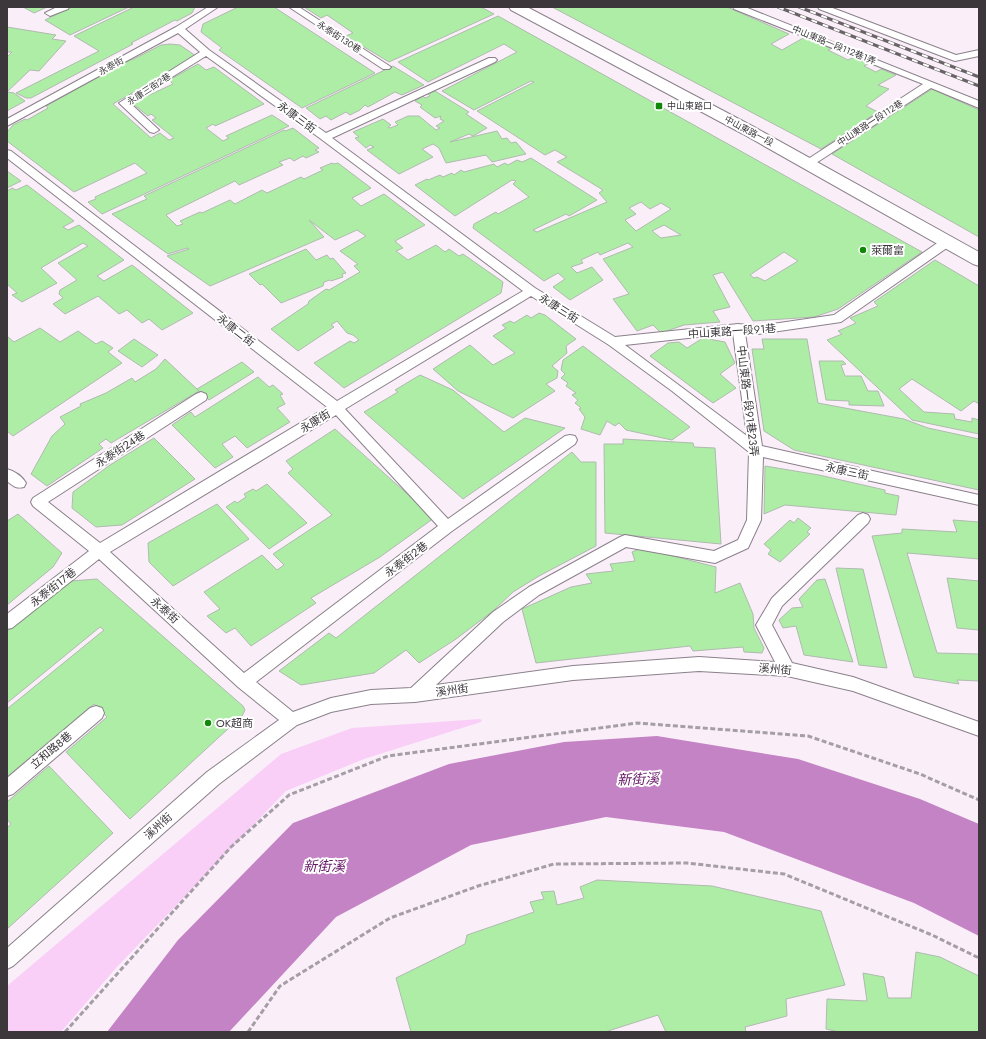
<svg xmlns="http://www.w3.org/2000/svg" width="986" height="1039" font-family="Jost,'Noto Sans TC',sans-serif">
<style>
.green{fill:#f9cff8}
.water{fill:#c483c4}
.building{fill:#adeda6;stroke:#b0baaf;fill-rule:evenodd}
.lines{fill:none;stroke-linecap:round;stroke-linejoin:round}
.lane-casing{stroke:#8a818a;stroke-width:2}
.secondary-casing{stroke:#8a818a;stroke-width:2}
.path{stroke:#a69ea6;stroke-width:3;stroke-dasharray:5 2.5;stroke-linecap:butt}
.lane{fill:#fff;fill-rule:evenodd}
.secondary{fill:#fff;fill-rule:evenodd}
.rail-casing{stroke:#696368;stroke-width:3}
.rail{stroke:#fff;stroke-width:2;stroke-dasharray:6;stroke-linecap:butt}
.poi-dot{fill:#118809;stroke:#fff;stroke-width:1.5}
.labels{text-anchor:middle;stroke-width:4;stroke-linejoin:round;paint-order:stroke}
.far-street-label{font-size:9px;fill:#3b373b;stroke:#fff}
.far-poi-label{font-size:9px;fill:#3b373b;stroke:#fff;text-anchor:start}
.street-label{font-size:11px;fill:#3b373b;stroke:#fff}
.poi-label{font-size:11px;fill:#3b373b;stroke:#fff;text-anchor:start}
.near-water-label{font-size:14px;font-style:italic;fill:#661868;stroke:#fff}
</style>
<rect width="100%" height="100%" fill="#faeff9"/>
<polygon class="green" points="480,719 482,720 481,722 364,759 286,791 116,968 61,1032 7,1032 7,986 281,754 352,728"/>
<polygon class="water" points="657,736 798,759 920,799 979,824 979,936 914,903 724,832 606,817 471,845 336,917 229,1032 107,1032 178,940 293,823 449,764 564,742"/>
<g class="building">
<polygon points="23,7 47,7 34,13"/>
<polygon points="72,7 129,7 70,35 45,20"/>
<polygon points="134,7 195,7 192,13 177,21 175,20 131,43 133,44 31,98 26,98 16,93 99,51 74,36"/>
<polygon points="238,7 274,7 375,73 302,108 219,50 222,48 201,32 203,24"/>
<polygon points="304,7 481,7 494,14 389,62 346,36 353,33 327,15 321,18"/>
<polygon points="552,7 727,7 789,34 771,44 782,50 805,37 832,48 828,50 848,60 854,57 868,64 864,66 876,72 881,69 896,75 878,85 889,89 866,106 878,112 821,149"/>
<path d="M498 16 922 252 838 309 814 317 753 321 723 272 713 275 730 307 713 311 720 322 684 325 661 333 653 325 637 331 613 299 629 294 603 259 633 247 628 243 600 255 598 252 581 260 583 263 571 267 577 273 592 267 603 280 570 300 553 287 565 279 558 273 544 281 473 228 474 224 496 212 498 214 529 197 513 184 516 181 512 180 455 216 415 185 427 179 428 180 440 175 443 177 452 173 454 175 461 170 464 172 494 164 497 167 505 163 508 165 517 160 522 162 531 158 597 200 569 216 566 214 533 230 537 232 607 202 599 193 603 190 557 162 567 157 555 150 545 155 477 111 534 82 531 81 474 110 442 91 517 52 504 44 428 82 398 62ZM641 202 650 209 661 203 671 209 636 231 625 220 636 214 629 208ZM664 225 681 235 661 238 652 231ZM784 252 798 261 765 281 757 277 754 278 750 275Z"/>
<polygon points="7,27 56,35 52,39 66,41 39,71 30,70 7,92 14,93 25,101 7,111 7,57 12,52 7,52"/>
<polygon points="170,44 180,45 196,56 113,104 151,138 160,133 169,140 174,138 152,120 156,118 151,114 148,116 132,103 173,84 169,80 198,64 206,70 214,67 264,104 215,126 213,124 206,128 223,141 229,138 226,136 272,115 289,126 102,214 88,202 96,199 95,197 147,173 135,163 74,192 7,141 7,132 13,125 25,119 27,120 48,108 46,106 131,59 132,60 161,45"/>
<polygon points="393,66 424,85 402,95 395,92 368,107 365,105 360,110 350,115 346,112 331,120 326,116 320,119 306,108"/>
<polygon points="932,89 979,110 979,237 832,154"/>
<polygon points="435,91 469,112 466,114 487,128 473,136 469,134 450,142 497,131 502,139 507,138 511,143 516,142 526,154 492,162 486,155 446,163 439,148 433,144 422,149 433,157 399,174 367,150 374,147 370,145 366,148 355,138 359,137 353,132 383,119 391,125 388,127 390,128 398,125 395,122 408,116 419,116 436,130 440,128 436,126 444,121 440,119 441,116 435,118 420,107 422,105 415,101 423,96 425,98 430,96 428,94"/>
<polygon points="293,128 319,148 315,150 319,152 306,158 303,156 294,161 290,158 279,162 283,165 239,185 235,181 166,215 177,226 183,224 180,221 200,212 202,213 230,200 235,204 262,190 267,193 301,177 304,179 323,170 320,168 332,163 334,164 338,163 371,188 352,198 361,206 384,194 425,225 395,241 403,248 396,251 408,260 436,245 445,252 449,249 459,256 463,254 503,282 501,293 344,388 314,363 350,341 354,343 359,340 353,335 347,333 337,321 331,325 334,327 298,351 271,329 308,304 309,301 326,289 329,290 360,272 354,266 358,264 340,251 366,236 357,230 335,240 309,220 324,237 210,286 167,256 189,249 187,248 168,254 112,214 147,199 144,196 284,130 285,131"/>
<polygon points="7,171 21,181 7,188"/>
<polygon points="27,185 74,221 63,227 68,230 79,225 124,260 97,276 104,281 132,265 193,313 162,330 149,319 142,323 127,310 119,314 98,296 65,314 53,304 63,298 59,294 60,290 77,280 58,263 88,246 83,243 41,268 57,283 22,302 12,295 17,293 7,284 7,191 12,188 16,190"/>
<polygon points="306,249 316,260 327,255 330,259 333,258 346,273 342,274 343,277 331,281 330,280 324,282 323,286 281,303 262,284 260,285 249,274"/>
<polygon points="935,260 979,286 979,404 974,401 961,411 912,379 899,389 924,412 954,414 955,419 972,422 972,418 979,420 979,434 912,420 827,340 842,334 838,331 856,323 850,318 878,306 874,302"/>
<polygon points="539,313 545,315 576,339 566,346 567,353 552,366 558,371 557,378 546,384 555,391 513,418 458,391 433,369 470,345 493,365 515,353 493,336 506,328 502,325 510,321 514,323 527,315 531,318"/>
<polygon points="40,328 60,342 78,331 96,344 102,341 113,348 108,352 122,363 13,436 7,431 7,336 14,342"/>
<polygon points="703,338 725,342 735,363 720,374 736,388 713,403 650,356 668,343 679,342 687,348"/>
<polygon points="134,339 158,355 142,367 118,351"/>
<polygon points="762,339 807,339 818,403 904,419 928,428 979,439 979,490 794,450 764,431 752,349 764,349"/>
<polygon points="583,346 690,427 672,440 626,430 619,423 615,426 607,421 600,435 581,429 585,417 579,409 581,408 575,403 578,400 572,395 576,393 566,386 568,383 561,378 565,374 561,370 563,360"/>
<polygon points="165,359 199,391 111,443 106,439 99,444 103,448 47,486 31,474 52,436 65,424 60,417 81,406 80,404 106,393 132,378 135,382 156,369"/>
<polygon points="819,361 843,361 846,364 841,365 845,376 861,376 868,391 878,391 884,406 849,405 849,401 826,400"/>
<polygon points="242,362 254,372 209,400 197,389"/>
<polygon points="420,375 453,390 504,432 525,418 565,428 463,499 364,412 398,392 395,390"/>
<polygon points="258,377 269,387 273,385 283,394 280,395 285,404 277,408 290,422 247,448 235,436 222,444 233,457 215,468 172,425 191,412 195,417"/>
<polygon points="335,429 434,518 380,557 311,598 316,603 251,646 235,628 226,633 207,616 220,609 204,592 262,555 277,570 284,565 273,554 332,515 288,473 293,469 286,461"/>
<polygon points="154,438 195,479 122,525 96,527 72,508 73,492 110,465"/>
<polygon points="623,439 693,443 694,447 715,448 721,544 605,533 604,444 623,444"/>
<polygon points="572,452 581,462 596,462 596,546 539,576 513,592 493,611 456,639 419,663 406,650 374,673 301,685 279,671 329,633 336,638"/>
<polygon points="765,466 819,475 885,490 885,493 899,496 896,515 785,505 764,514"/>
<polygon points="267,484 307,523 269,549 226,507 235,501 237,503 246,497 244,494 253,489 256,491"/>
<polygon points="217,504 249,539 173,586 149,562 148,543"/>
<polygon points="18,514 62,553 53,567 7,605 7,521"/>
<polygon points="798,518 811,528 807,532 810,534 780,562 768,554 771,550 764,544 790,520 794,523"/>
<polygon points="953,520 979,522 979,559 907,553 937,653 979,654 979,681 957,680 959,684 914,677 872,536 902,533 902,529 957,532"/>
<polygon points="642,548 716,567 715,593 740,583 753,614 754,628 764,648 762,653 744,652 743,647 693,651 690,646 536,663 522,609 571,587 592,583 586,574 613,571 610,564 635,561 632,552"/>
<polygon points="836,568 863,569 887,668 859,665"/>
<polygon points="947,578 979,581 979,630 957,628"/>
<polygon points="97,579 243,706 245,710 242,716 130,819 66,752 107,717 94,704 7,777 7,709 104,630 100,627 7,703 7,631 71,581"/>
<polygon points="825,579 853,662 804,655 796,626 783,628 779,620 792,608 803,607 799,599 817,580"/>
<polygon points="49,766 113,833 7,929 7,828 11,824 7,819 7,802"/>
<polygon points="597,880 712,886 821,911 845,985 786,999 787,1016 745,1027 746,1032 666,1032 658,1015 605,1032 411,1032 396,978 465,944 467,935 534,912 530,902 544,899 541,892 554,891 557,905 584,898 580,887"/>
<polygon points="916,952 940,957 979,976 979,1032 839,1032 826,1029 827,999 867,1001 863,973 884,977 888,998 911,998"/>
</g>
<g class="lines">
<defs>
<g id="lane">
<polygon points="57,7 69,7 68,9 50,16 45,13"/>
<path d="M208 7H218L185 29 209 50 326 133 489 58H495L497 60 495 62 332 138 535 288 615 337 738 324 758 326 834 315 943 239H951L953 242 951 245 841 322 758 334 745 333 762 446 979 495V505L763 457 761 520 748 548 715 563 626 547 539 595 503 622 436 685 573 666 699 657 775 662 756 625 772 598 858 515 863 513 868 515 870 519 868 523 782 606 772 625 792 663 853 677 979 722V736L853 691 787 676 699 671 573 680 415 702 371 704 331 712 297 725 219 784 13 966 7 969V948L207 772 279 720 238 687 99 559 12 628 7 629V614L89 551 33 506 31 502 33 498 196 394 201 392 206 394 207 397 206 400 48 502 100 543 327 407 7 158V150L11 151 337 401 523 291 321 139 206 56 130 103 159 130 154 133 150 132 119 103 200 52 178 33 7 126V119L176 27ZM531 296 609 345 672 391 749 452 747 520 738 540 714 551 625 535 620 537 529 587 493 612 411 688 371 690 331 698 293 712 256 682 452 531 575 444 577 440 575 436 570 435 565 436 448 519 345 409ZM733 333 747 436 625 345ZM336 415 438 526 244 673 110 552Z"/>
<polygon points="289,7 299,7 391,67 389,69 383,69"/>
<polygon points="733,7 745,7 979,101 979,108 931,88 813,165 805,165 804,163 805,161 923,84 734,9"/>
<polygon points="818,7 830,7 956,55 979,50 979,56 955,61 952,60 819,9"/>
<path d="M7 469C14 471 22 476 26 483L24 487C16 489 13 486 7 481Z"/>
<polygon points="96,706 102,708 104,713 102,718 13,794 7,796 7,778 90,708"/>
</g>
<polygon id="secondary" points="509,7 527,7 754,127 979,252 979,266 973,264 743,134 511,10"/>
</defs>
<use href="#lane" class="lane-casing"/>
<use href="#secondary" class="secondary-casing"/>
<g class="path">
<polyline points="65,1032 231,847 289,795 388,756 637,723 808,736 920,774 979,800"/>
<polyline points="248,1032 280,986 390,918 478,886 554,864 687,863 784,874 932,935 979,958"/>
</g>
<use href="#lane" class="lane"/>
<use href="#secondary" class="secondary"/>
<defs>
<g id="rail">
<polyline points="778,7 979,86"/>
<polyline points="799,7 979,77"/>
</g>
</defs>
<use href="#rail" class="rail-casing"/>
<use href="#rail" class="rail"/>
</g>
<g class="poi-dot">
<rect x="655" y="102" width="8" height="8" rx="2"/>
<circle cx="863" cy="250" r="4"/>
<circle cx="208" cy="723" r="4"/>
</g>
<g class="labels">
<g class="far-street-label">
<text transform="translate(339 37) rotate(33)" y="3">永泰街130巷</text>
<text transform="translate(834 45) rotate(22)" y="3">中山東路一段112巷1弄</text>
<text transform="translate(111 66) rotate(-29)" y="3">永泰街</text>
<text transform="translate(149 89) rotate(-33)" y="3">永康三街2巷</text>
<text transform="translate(870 123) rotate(-33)" y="3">中山東路一段112巷</text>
<text transform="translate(749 131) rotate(28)" y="3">中山東路一段</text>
</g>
<g class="far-poi-label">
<text x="667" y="109">中山東路口</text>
</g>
<g class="street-label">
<text transform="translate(297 117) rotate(36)" y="4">永康三街</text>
<text transform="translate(559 308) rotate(32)" y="4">永康三街</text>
<text transform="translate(236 330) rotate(38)" y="4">永康二街</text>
<text transform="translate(732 331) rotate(-4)" y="4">中山東路一段91巷</text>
<text transform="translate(748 401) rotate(83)" y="4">中山東路一段91巷23弄</text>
<text transform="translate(315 421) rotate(-31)" y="4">永康街</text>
<text transform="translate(120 449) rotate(-33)" y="4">永泰街24巷</text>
<text transform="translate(847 471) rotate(12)" y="4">永康三街</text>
<text transform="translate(406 559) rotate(-37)" y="4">永泰街2巷</text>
<text transform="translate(53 587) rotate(-38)" y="4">永泰街17巷</text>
<text transform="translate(165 610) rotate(42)" y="4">永泰街</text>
<text transform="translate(775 669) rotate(5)" y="4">溪州街</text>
<text transform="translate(452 690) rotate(-8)" y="4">溪州街</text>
<text transform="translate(51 750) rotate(-40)" y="4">立和路8巷</text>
<text transform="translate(158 826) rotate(-42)" y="4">溪州街</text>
</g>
<g class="poi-label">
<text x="871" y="254">萊爾富</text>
<text x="216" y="727">OK超商</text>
</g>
<g class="near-water-label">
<text transform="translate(638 779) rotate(-2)" y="5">新街溪</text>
<text x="324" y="871">新街溪</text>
</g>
</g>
<rect width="986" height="1039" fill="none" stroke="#3b373b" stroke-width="16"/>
</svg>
